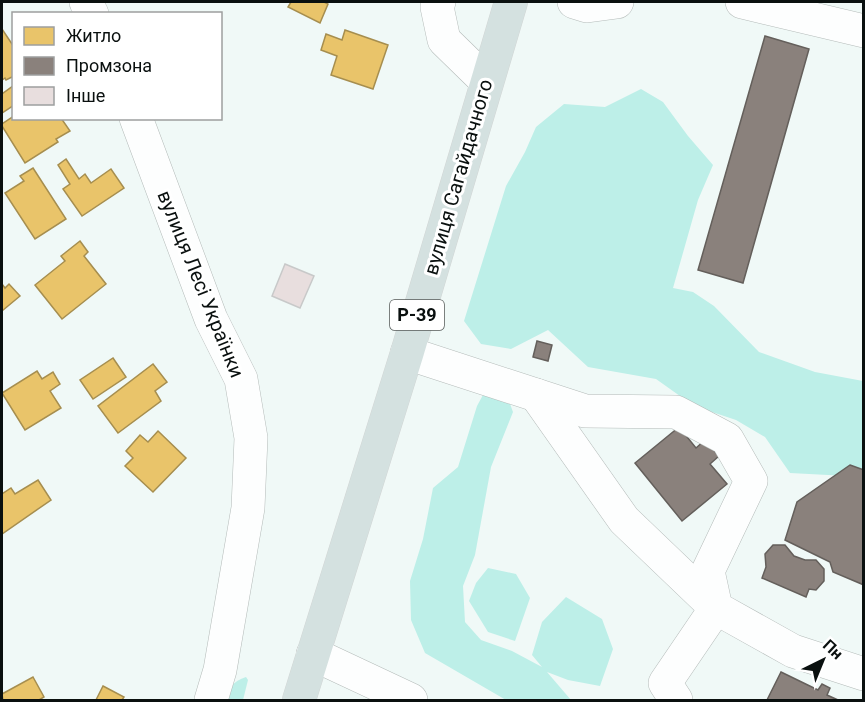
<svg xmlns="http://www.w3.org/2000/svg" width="865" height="702" font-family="Roboto,sans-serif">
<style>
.green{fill:#bdefe8}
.homes{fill:#e9c46a;stroke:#a68e4f;stroke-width:1.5}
.industry{fill:#8a817c;stroke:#645f5b;stroke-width:1.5}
.building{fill:#e8dede;stroke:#c8c9c9;stroke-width:1.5}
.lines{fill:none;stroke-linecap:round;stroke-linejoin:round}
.minor-casing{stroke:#b4bbb9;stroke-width:34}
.major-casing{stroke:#d2d6d5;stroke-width:34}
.minor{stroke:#fdfefe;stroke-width:33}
.major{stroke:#d4e1e0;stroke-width:33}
.labels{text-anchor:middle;stroke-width:6;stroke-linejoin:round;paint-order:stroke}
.shield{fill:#fff;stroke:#545857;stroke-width:1.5}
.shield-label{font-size:18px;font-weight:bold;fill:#0a100f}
.street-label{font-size:20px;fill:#0a100f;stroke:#fff}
</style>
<rect width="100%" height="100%" fill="#f0f9f7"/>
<g class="green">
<polygon points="641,89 663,102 688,136 713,165 698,200 673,288 693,292 714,306 759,352 815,372 863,381 863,484 847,476 790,473 765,437 736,420 694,406 656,379 588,367 548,330 511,349 481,344 464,321 506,186 525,152 536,127 564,104 605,107"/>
<polygon points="497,369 513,412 491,467 475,555 463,586 465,622 481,640 512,651 542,667 532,655 542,622 566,597 602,619 613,649 600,686 568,680 547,672 571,700 506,700 425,653 411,620 410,581 423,539 433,488 458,467 477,406"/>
<polygon points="488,568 516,574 530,598 515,641 488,632 469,601 476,583"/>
<path d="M246 677 248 680 243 700H222C228 689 233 681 246 677Z"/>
</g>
<g class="homes">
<polygon points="291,2 324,2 328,4 320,23 288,7"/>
<polygon points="2,29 14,47 14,76 6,80 5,78 2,80"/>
<polygon points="345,30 388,45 373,89 331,75 337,56 321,50 326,34 342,40"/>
<polygon points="13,86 14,105 2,113 2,94"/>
<polygon points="14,116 14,118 61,118 70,131 56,139 58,142 25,163 2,126 2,124"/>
<polygon points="66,159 79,179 85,174 91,183 111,169 124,188 82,216 63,189 70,184 58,165"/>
<polygon points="33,168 66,219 35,239 5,193 24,181 20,176"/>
<polygon points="80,241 88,252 84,256 106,284 62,319 35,285 65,261 61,256"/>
<polygon points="2,284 5,288 9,284 20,296 2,311"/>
<polygon points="113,358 126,377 93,399 80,380"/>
<polygon points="153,364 167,382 155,391 161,401 118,433 98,406"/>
<polygon points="37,371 42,379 53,372 60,384 50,391 61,408 25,430 2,393"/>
<polygon points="158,431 186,458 153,492 125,466 133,458 126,451 140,435 148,442"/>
<polygon points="38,480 51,500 2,534 2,494 11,488 15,494"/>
<polygon points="33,677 44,697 39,700 3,700 2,694"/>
<polygon points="103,686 124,697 122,700 96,700"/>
</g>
<g class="industry">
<polygon points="765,36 809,49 743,283 698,270"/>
<polygon points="537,341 552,345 548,361 533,357"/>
<polygon points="679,427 696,448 705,440 719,456 710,464 727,484 682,521 635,463"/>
<polygon points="850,465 864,470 864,585 833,572 830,562 785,540 797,502"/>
<polygon points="773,545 785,545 794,556 805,560 816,560 824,569 824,581 816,590 809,589 806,597 762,578 766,567 765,554"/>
<polygon points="781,672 818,690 822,684 830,688 827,695 838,700 767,700"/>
</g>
<polygon class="building" points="285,264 314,276 300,308 272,296"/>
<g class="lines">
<defs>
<g id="minor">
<polyline points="86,2 92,14"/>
<polyline points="439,2 437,7 444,40 486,81"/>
<polyline points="574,2 587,6 617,2"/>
<polyline points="742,2 864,31"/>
<polyline points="136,118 211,319 241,379 251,438 248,508 220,670 211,700"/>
<polyline points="407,353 585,411 676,412 727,439 751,481 708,571 716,608 793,651 864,674"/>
<polyline points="536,395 624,520 716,608 665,683 676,700"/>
<polyline points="313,654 411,700"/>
</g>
<polyline id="major" points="299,700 407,353 511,2"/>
</defs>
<use href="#minor" class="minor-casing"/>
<use href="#major" class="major-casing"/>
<use href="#minor" class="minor"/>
<use href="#major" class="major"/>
</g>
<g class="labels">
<rect class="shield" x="390" y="300" width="54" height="30" rx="4.5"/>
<g class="shield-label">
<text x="417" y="321">Р-39</text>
</g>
<g class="street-label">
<text transform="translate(458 177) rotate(-74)" y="7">вулиця Сагайдачного</text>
<text transform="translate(201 284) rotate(68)" y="7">вулиця Лесі Українки</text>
</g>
</g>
<rect width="865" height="702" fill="none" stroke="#0a100f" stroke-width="6"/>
<rect x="12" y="12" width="210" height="108" fill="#ffffff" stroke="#9d9f9f" stroke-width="1.5"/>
<rect x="24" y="27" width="30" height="18" fill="#e9c46a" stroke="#9d9f9f" stroke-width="1.5"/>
<text x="66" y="42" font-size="18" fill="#0a100f">Житло</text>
<rect x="24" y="57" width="30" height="18" fill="#8a817c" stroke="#9d9f9f" stroke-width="1.5"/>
<text x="66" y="72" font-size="18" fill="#0a100f">Промзона</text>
<rect x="24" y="87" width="30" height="18" fill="#e8dede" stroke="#9d9f9f" stroke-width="1.5"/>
<text x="66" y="102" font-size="18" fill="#0a100f">Інше</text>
<g transform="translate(823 660) rotate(43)" stroke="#ffffff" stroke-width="4.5" paint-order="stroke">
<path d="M0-4.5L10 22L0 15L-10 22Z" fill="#0a100f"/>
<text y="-9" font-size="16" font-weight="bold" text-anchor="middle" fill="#0a100f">Пн</text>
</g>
</svg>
